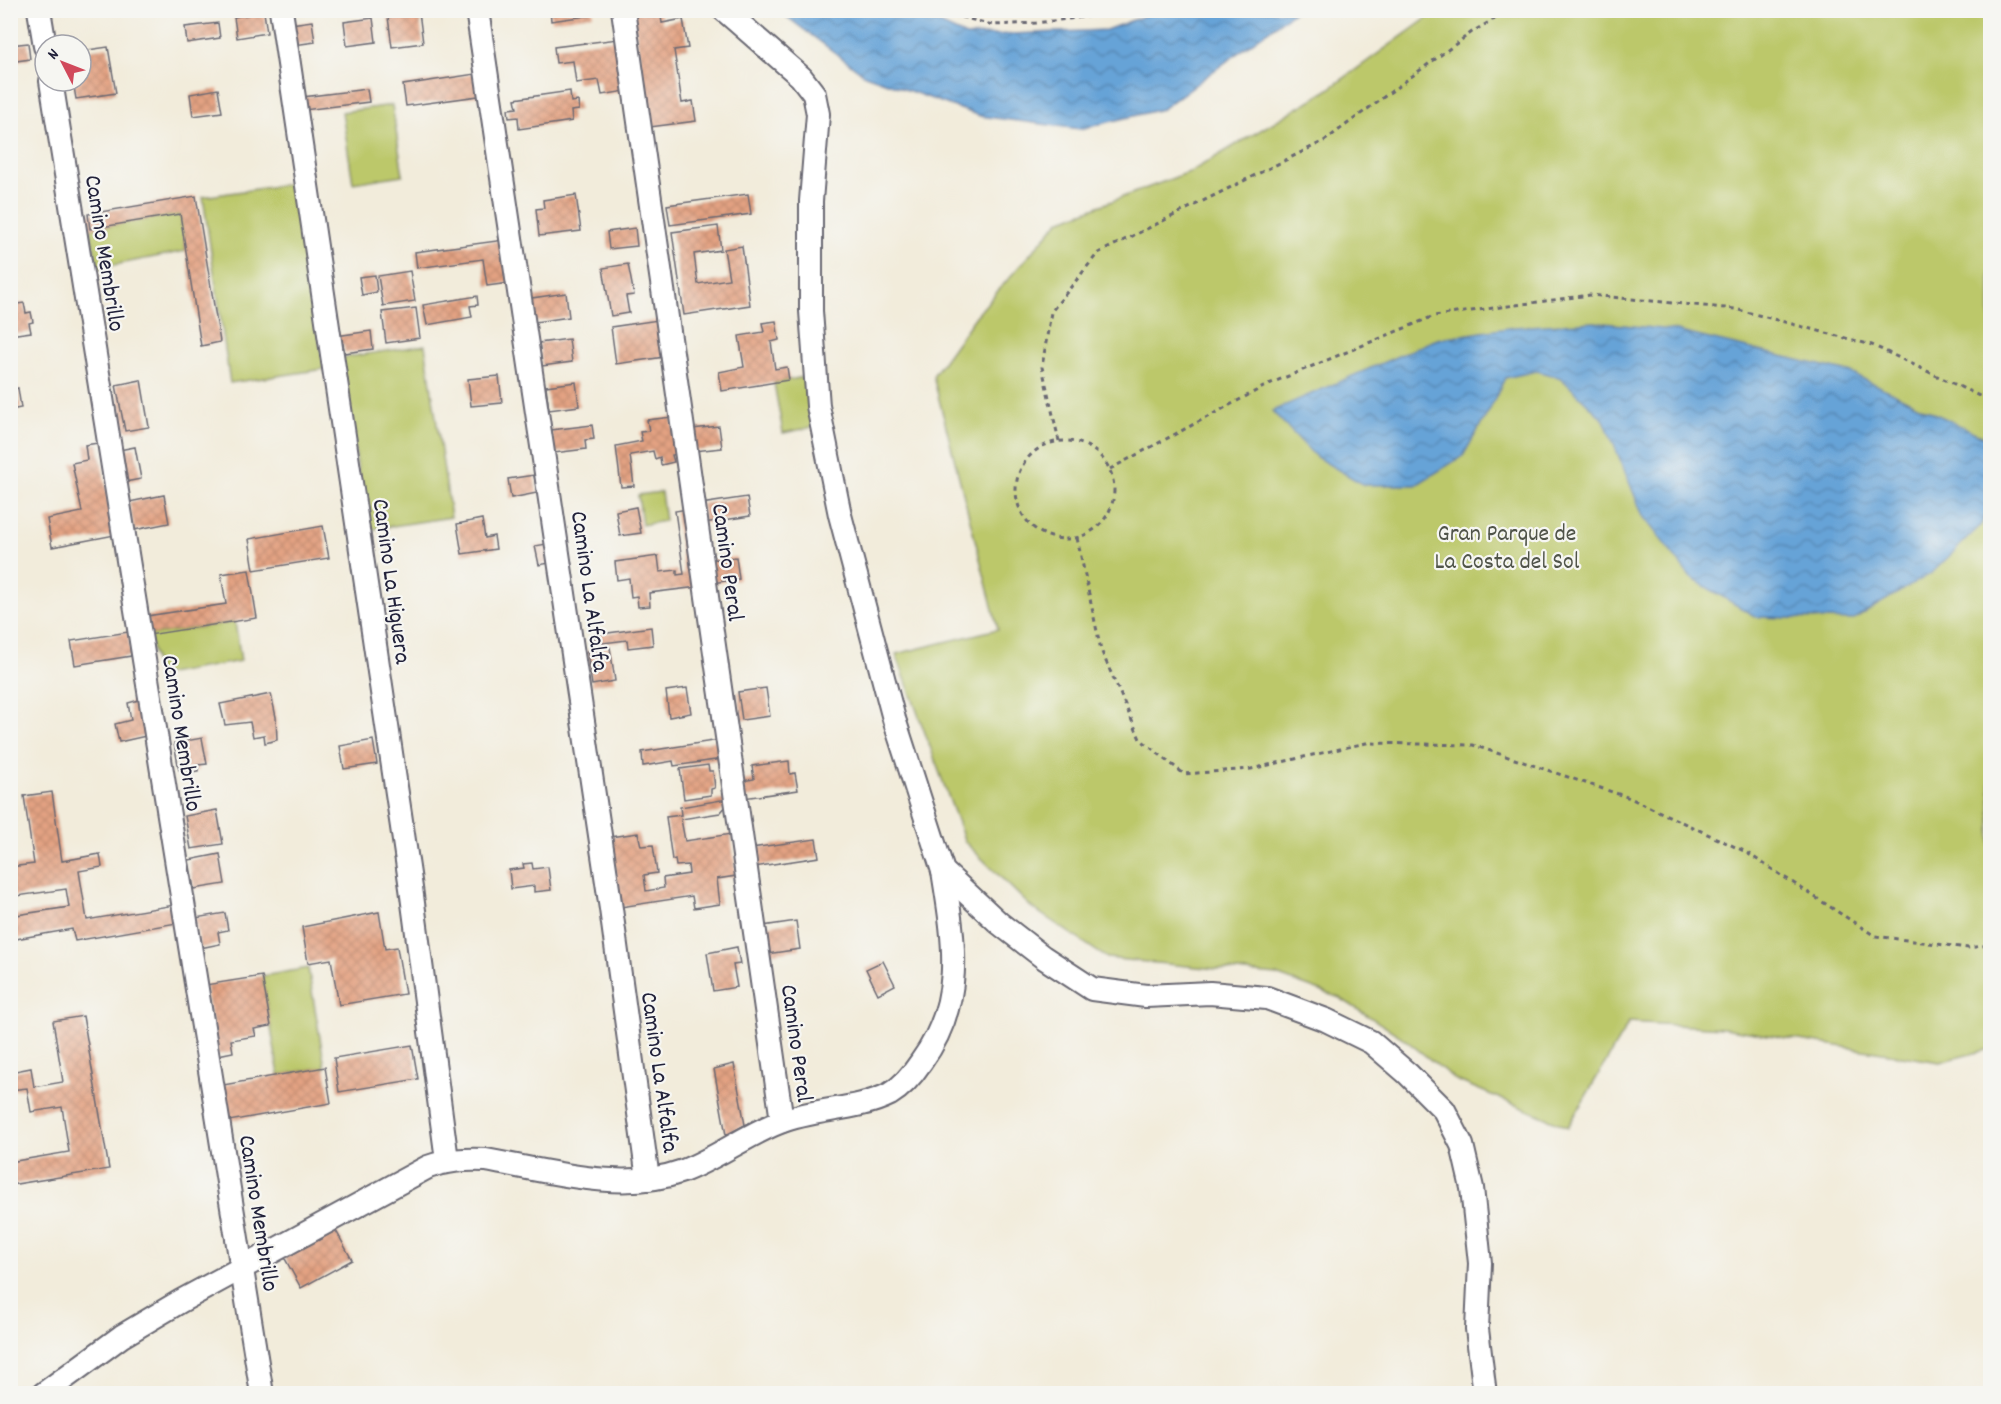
<svg xmlns="http://www.w3.org/2000/svg" width="2001" height="1404" font-family="Dekko,sans-serif">
<style>
.green{fill:#bcc86a;stroke:#6f7552;stroke-width:1.5}
.water{fill:url(#water-waves);stroke:#446289;stroke-width:1.5}
.building{fill:url(#building-cross-hatch)}
.lines{fill:none;stroke-linecap:round;stroke-linejoin:round}
.minor-casing{stroke:#6b6973;stroke-width:26}
.path{stroke:#6b6973;stroke-width:3;stroke-dasharray:4.5 4.5;stroke-linecap:butt}
.minor{stroke:#fff;stroke-width:22}
.labels{text-anchor:middle;stroke-width:4.5;stroke-linejoin:round;paint-order:stroke}
.street-label{font-size:24px;fill:#22223b;stroke:#f6f6f2}
.park-label{font-size:24px;fill:#505449;stroke:#f6f6f2}
</style>
<defs>
<pattern id="water-waves" width="16" height="10" patternUnits="userSpaceOnUse" patternTransform="scale(1.5)"><rect width="16" height="10" fill="#66a3d7"/><path d="M0 5q4-4 8 0t8 0" fill="none" stroke="#5484b0"/></pattern>
<pattern id="building-cross-hatch" width="8" height="8" patternUnits="userSpaceOnUse" patternTransform="scale(1.5)"><rect width="8" height="8" fill="#e3a282"/><path d="M0 0l8 8M0 8l8-8" fill="none" stroke="#c28b71"/></pattern>
</defs>
<rect width="100%" height="100%" fill="#f6f6f2"/>
<filter id="ink" filterUnits="userSpaceOnUse"><feTurbulence type="fractalNoise" baseFrequency=".0167" numOctaves="2"/><feDisplacementMap in="SourceGraphic" scale="12" xChannelSelector="R" yChannelSelector="G"/><feConvolveMatrix kernelMatrix="1 2 1 2 8 2 1 2 1" color-interpolation-filters="sRGB"/></filter>
<filter id="wash" filterUnits="userSpaceOnUse"><feTurbulence type="fractalNoise" baseFrequency=".008" numOctaves="4" result="noise"/><feDisplacementMap in="SourceGraphic" scale="24" xChannelSelector="R" yChannelSelector="G"/><feGaussianBlur stdDeviation="1.35" result="paint"/><feColorMatrix in="noise" values="0 0 0 0 0 0 0 0 0 0 0 0 0 0 0 0 0 1.4 0 .05"/><feComposite in="paint" operator="in"/></filter>
<g filter="url(#wash)">
<rect width="100%" height="100%" fill="#f2ecdb"/>
<g class="green">
<polygon points="1437,11 1990,11 1990,1049 1940,1062 1723,1028 1629,1022 1568,1127 1456,1080 1403,1038 1340,998 1276,975 1107,958 1031,907 965,842 896,654 998,629 933,376 976,316 1059,221 1192,171 1326,91"/>
<polygon points="392,105 403,175 353,183 342,112"/>
<polygon points="296,183 324,369 230,383 203,197"/>
<polygon points="180,214 186,251 98,268 90,229"/>
<polygon points="425,345 451,517 367,530 341,358"/>
<polygon points="804,377 813,427 783,433 774,383"/>
<polygon points="661,492 665,521 642,525 638,495"/>
<polygon points="235,622 241,661 158,676 149,635"/>
<polygon points="308,968 325,1067 279,1075 262,976"/>
</g>
<g class="water">
<polygon points="779,11 912,11 966,36 1106,30 1157,11 1295,11 1162,109 1080,129 980,116 865,75"/>
<polygon points="1594,322 1672,330 1849,372 1990,440 1990,507 1980,526 1932,573 1852,620 1756,617 1691,578 1643,516 1604,420 1561,378 1537,371 1505,378 1489,411 1463,456 1416,485 1364,485 1316,457 1272,411 1437,339 1514,327"/>
</g>
<g id="blocks">
<g class="building">
<polygon points="550,10 593,10 593,15 551,21"/>
<polygon points="644,10 660,10 662,23 683,19 688,48 674,50 682,103 693,101 696,121 650,127 633,12"/>
<polygon points="264,12 267,33 237,38 234,17"/>
<polygon points="419,12 423,43 392,47 388,17"/>
<polygon points="373,18 376,42 347,46 344,22"/>
<polygon points="312,21 315,42 294,45 291,24"/>
<polygon points="218,23 220,38 187,43 185,27"/>
<polygon points="618,39 626,91 602,95 599,80 576,83 573,61 556,63 554,47"/>
<polygon points="28,43 30,59 10,62 10,45"/>
<polygon points="108,47 116,93 76,99 73,81 81,81 81,51"/>
<polygon points="475,74 478,96 406,106 403,85"/>
<polygon points="218,89 222,112 193,116 190,94"/>
<polygon points="367,89 369,102 304,110 303,97"/>
<polygon points="570,91 571,102 578,101 579,110 571,111 572,121 519,129 518,117 509,118 508,109 517,108 515,99"/>
<polygon points="748,194 751,214 670,225 667,205"/>
<polygon points="576,195 581,231 539,236 536,209 544,208 543,200"/>
<polygon points="196,196 220,342 201,346 180,214 90,229 88,214"/>
<polygon points="718,226 721,250 694,254 698,284 729,279 724,249 742,246 750,305 684,315 672,232"/>
<polygon points="635,228 637,246 609,249 607,232"/>
<polygon points="504,240 509,283 487,286 483,259 417,268 415,252"/>
<polygon points="628,264 634,295 626,296 629,313 611,316 603,268"/>
<polygon points="410,271 415,301 383,306 378,276"/>
<polygon points="375,275 377,292 362,295 359,277"/>
<polygon points="566,293 569,317 535,322 532,298"/>
<polygon points="477,296 478,305 470,306 472,317 427,325 423,305"/>
<polygon points="24,303 26,313 31,312 33,322 29,323 31,332 10,335 10,305"/>
<polygon points="416,308 420,338 386,343 382,312"/>
<polygon points="658,320 664,357 616,364 611,327"/>
<polygon points="776,321 779,340 771,342 775,369 787,367 789,380 722,391 719,372 744,367 739,336 764,332 762,323"/>
<polygon points="371,331 373,349 345,353 343,344 338,345 336,336"/>
<polygon points="569,339 572,362 542,366 539,343"/>
<polygon points="499,376 502,403 471,406 468,379"/>
<polygon points="141,380 149,427 125,431 116,385"/>
<polygon points="576,382 579,406 549,410 546,386"/>
<polygon points="18,388 21,408 10,410 10,390"/>
<polygon points="672,417 678,454 672,455 674,462 661,465 660,457 655,459 653,451 630,455 634,486 621,487 616,446 642,441 640,432 649,431 647,420"/>
<polygon points="592,425 594,439 585,440 586,449 554,453 551,430"/>
<polygon points="719,426 722,448 694,451 692,429"/>
<polygon points="98,443 115,535 52,547 47,519 82,512 72,463 87,460 85,445"/>
<polygon points="135,447 141,479 125,482 119,450"/>
<polygon points="534,475 537,493 511,498 508,479"/>
<polygon points="164,495 169,523 134,530 129,502"/>
<polygon points="747,497 750,516 704,523 701,504"/>
<polygon points="636,507 641,533 620,536 616,511"/>
<polygon points="687,509 698,587 649,593 650,606 638,607 637,596 631,597 629,578 617,580 615,562 658,556 660,572 677,570 677,575 684,574 675,511"/>
<polygon points="482,519 485,538 494,536 496,549 462,554 457,524"/>
<polygon points="323,526 329,558 254,570 249,539"/>
<polygon points="546,544 550,563 539,565 535,546"/>
<polygon points="736,557 739,579 712,583 709,560"/>
<polygon points="249,570 257,618 149,635 147,616 226,604 221,574"/>
<polygon points="651,627 653,645 628,648 627,640 595,644 594,635"/>
<polygon points="128,632 131,656 75,665 71,641"/>
<polygon points="610,647 615,681 592,685 587,651"/>
<polygon points="687,688 691,713 669,717 666,691"/>
<polygon points="766,688 770,716 742,720 738,692"/>
<polygon points="271,694 276,717 277,740 265,743 264,735 253,737 250,722 225,725 220,704"/>
<polygon points="139,700 146,736 119,742 115,724 131,720 128,703"/>
<polygon points="202,738 207,764 198,765 198,771 188,773 187,769 179,770 174,743"/>
<polygon points="373,740 377,764 344,769 340,746"/>
<polygon points="719,740 722,759 674,766 673,761 643,766 642,752"/>
<polygon points="789,761 790,774 795,773 798,790 744,798 742,781 754,779 752,766"/>
<polygon points="708,765 709,771 713,771 715,788 711,789 711,795 684,799 680,769"/>
<polygon points="52,792 62,861 100,854 102,867 79,871 87,920 174,905 177,923 75,941 72,929 10,940 10,916 69,907 66,889 10,897 10,867 34,864 24,796"/>
<polygon points="727,799 728,804 720,813 681,819 685,841 731,834 736,876 717,879 720,904 694,908 692,896 621,907 610,837 638,833 641,846 653,845 657,873 644,875 646,891 664,888 663,878 689,874 688,865 676,866 675,859 672,860 666,817 681,815 680,807"/>
<polygon points="217,810 223,844 191,849 185,816"/>
<polygon points="816,839 819,857 754,867 751,848"/>
<polygon points="220,854 225,884 194,889 189,860"/>
<polygon points="532,863 533,869 548,867 551,890 534,892 534,886 511,889 509,870 524,868 523,864"/>
<polygon points="379,912 385,949 397,947 405,994 339,1005 331,959 308,963 302,927"/>
<polygon points="225,913 228,930 218,932 220,944 200,948 195,918"/>
<polygon points="796,921 800,949 767,954 763,926"/>
<polygon points="737,947 740,964 733,965 737,987 713,991 707,953"/>
<polygon points="883,961 895,985 878,994 866,969"/>
<polygon points="262,976 271,1026 254,1029 256,1036 231,1040 233,1052 218,1055 205,985"/>
<polygon points="83,1016 109,1169 10,1185 10,1162 69,1152 62,1107 31,1112 27,1088 10,1090 10,1072 31,1068 34,1087 63,1082 53,1021"/>
<polygon points="412,1045 418,1079 339,1092 334,1058"/>
<polygon points="734,1064 745,1125 726,1135 714,1069"/>
<polygon points="325,1067 331,1103 229,1121 223,1085"/>
<polygon points="334,1227 352,1260 301,1288 283,1255"/>
</g>
</g>
</g>
<g filter="url(#ink)">
<use href="#blocks" fill-opacity="0" stroke="#6b6973" stroke-width="1.5"/>
<g class="lines">
<defs>
<g id="minor">
<polyline points="39,10 45,46"/>
<polyline points="281,10 411,888 447,1160"/>
<polyline points="477,10 611,909 648,1179"/>
<polyline points="623,10 782,1121"/>
<polyline points="724,10 801,77 814,94 818,114 811,201 811,311 818,406 840,515 894,719 943,871 999,923 1043,957 1092,989 1146,996 1210,993 1267,998 1326,1020 1371,1042 1408,1074 1444,1110 1462,1145 1472,1188 1480,1263 1477,1329 1485,1394"/>
<polyline points="51,81 262,1394"/>
<path d="M43 1394 122 1336 181 1301 428 1167C448 1160 465 1159 486 1160 547 1171 623 1193 683 1171 717 1158 746 1135 780 1122 815 1108 856 1111 890 1094 902 1087 913 1074 921 1062 966 1001 954 940 943 871"/>
</g>
</defs>
<use href="#minor" class="minor-casing"/>
<g class="path">
<polyline points="945,10 953,15 993,25 1036,23 1108,14 1120,10"/>
<circle cx="1065" cy="490" r="49"/>
<polyline points="1059,441 1042,367 1051,312 1098,253 1324,141 1472,32 1510,10"/>
<polyline points="1110,469 1269,384 1434,316 1590,295 1735,309 1872,345 1990,401"/>
<polyline points="1077,538 1101,650 1140,739 1184,774 1251,769 1366,743 1473,745 1630,798 1744,851 1875,936 1968,948 1990,945"/>
</g>
<use href="#minor" class="minor"/>
</g>
</g>
<g class="labels">
<g class="street-label">
<text transform="translate(106 253) rotate(81)" y="8">Camino Membrillo</text>
<text transform="translate(729 562) rotate(82)" y="8">Camino Peral</text>
<text transform="translate(393 581) rotate(82)" y="8">Camino La Higuera</text>
<text transform="translate(591 591) rotate(82)" y="8">Camino La Alfalfa</text>
<text transform="translate(183 733) rotate(81)" y="8">Camino Membrillo</text>
<text transform="translate(798 1043) rotate(82)" y="8">Camino Peral</text>
<text transform="translate(661 1072) rotate(82)" y="8">Camino La Alfalfa</text>
<text transform="translate(260 1213) rotate(81)" y="8">Camino Membrillo</text>
</g>
<g class="park-label">
<text x="1507" y="540">Gran Parque de<tspan x="1507" dy="28">La Costa del Sol</tspan></text>
</g>
</g>
<rect width="2001" height="1404" fill="none" stroke="#f6f6f2" stroke-width="36"/>
<g transform="translate(63 63) rotate(312)"><circle r="28" fill="#f6f6f2" stroke="#a1a1a9" stroke-width="1.5"/>
<path d="M0-4.5L10 22L0 15L-10 22Z" fill="#d1495b"/>
<text y="-9" font-size="16" font-weight="bold" text-anchor="middle" fill="#22223b">N</text>
</g>
</svg>
